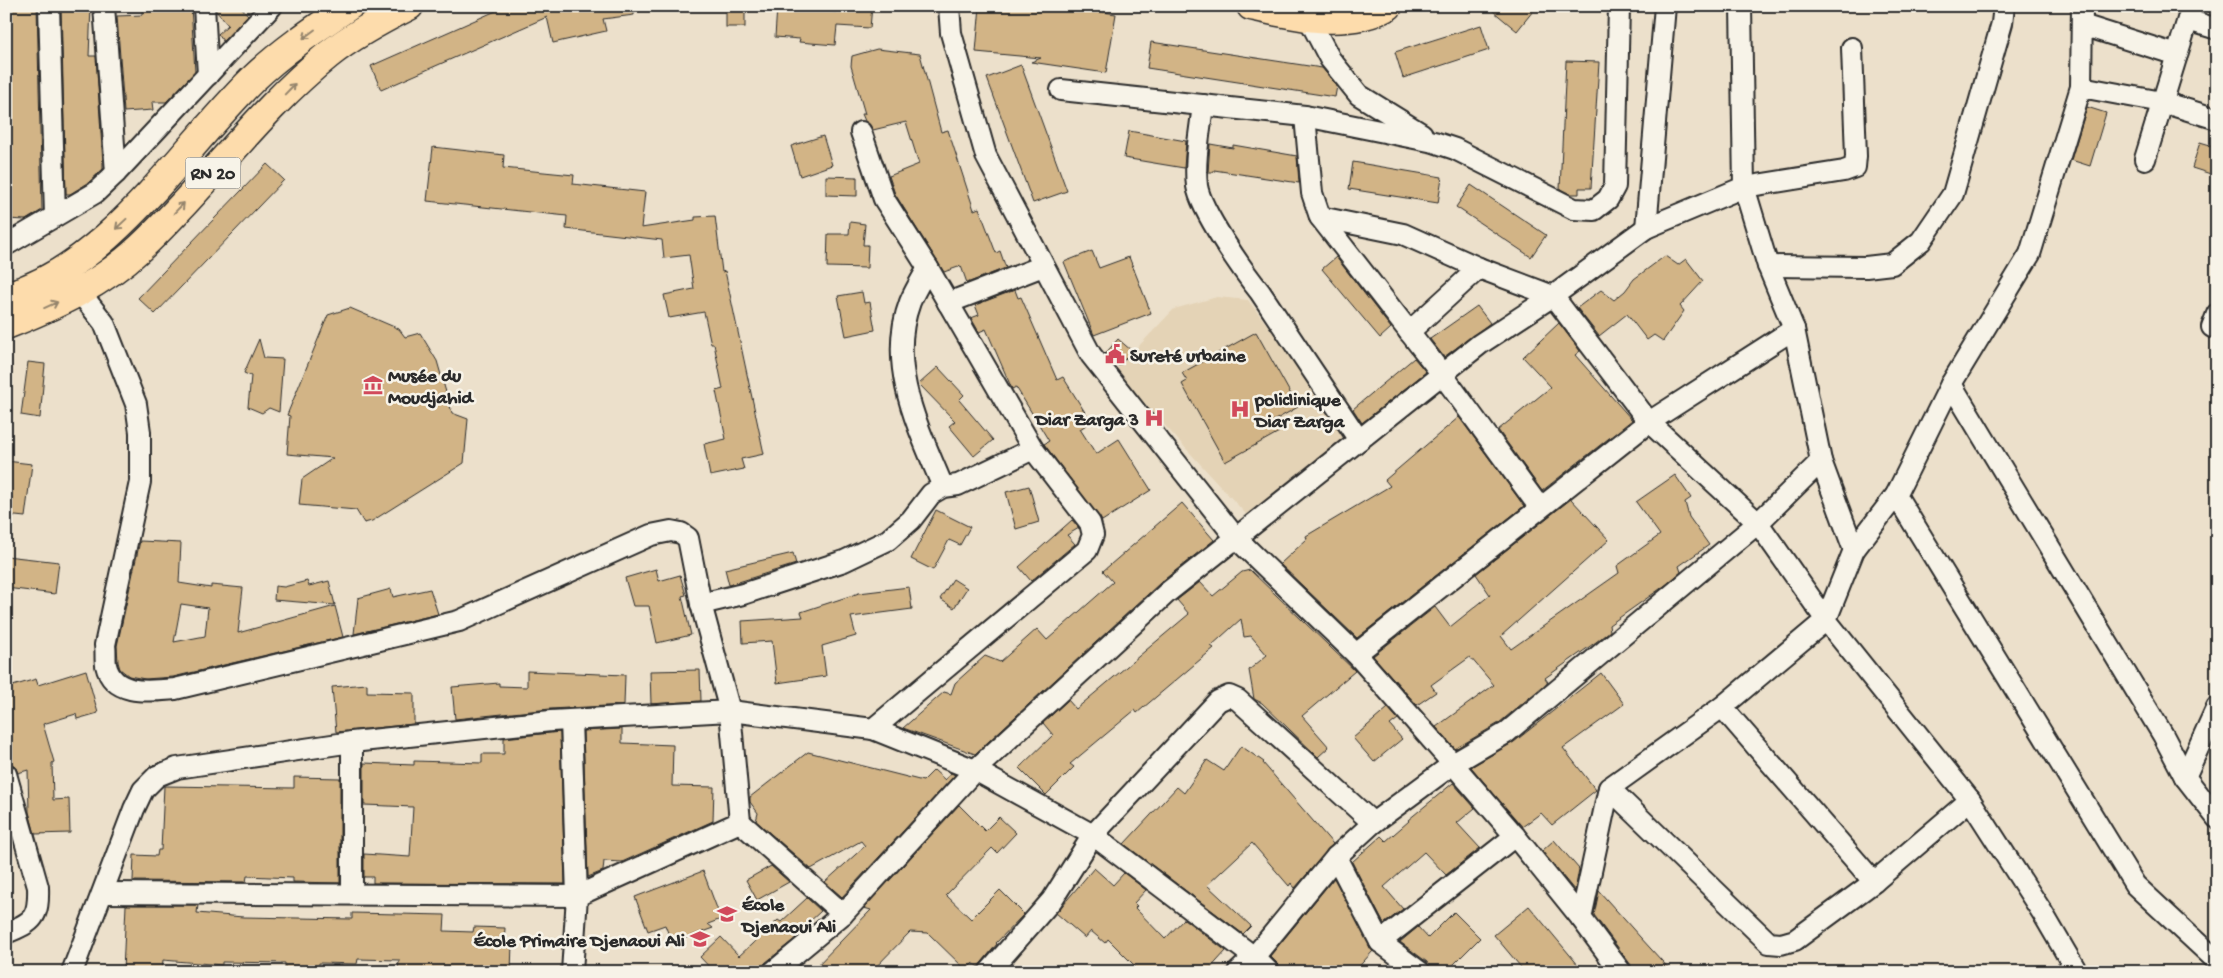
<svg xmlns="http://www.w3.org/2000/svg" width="2223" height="978" font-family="'Gochi Hand',sans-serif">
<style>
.built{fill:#e4d3b6}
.building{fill:#d2b486;stroke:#2b2b2b;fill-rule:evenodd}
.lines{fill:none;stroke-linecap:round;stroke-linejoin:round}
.street-casing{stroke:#2b2b2b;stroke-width:24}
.primary-casing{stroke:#2b2b2b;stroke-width:31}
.street{stroke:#f7f3e8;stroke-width:20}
.primary{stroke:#fddcac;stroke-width:28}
.oneway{stroke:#94846c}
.labels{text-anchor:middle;stroke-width:5;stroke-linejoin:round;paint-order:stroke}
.shield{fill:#f7f3e8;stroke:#686764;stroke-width:1}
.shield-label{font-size:18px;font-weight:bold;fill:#2b2b2b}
.poi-label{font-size:19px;font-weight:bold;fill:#2b2b2b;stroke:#f7f3e8;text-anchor:start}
</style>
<rect width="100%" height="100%" fill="#ece0cb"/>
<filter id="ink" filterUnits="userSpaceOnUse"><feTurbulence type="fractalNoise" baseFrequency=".02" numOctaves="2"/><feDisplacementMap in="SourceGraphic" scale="10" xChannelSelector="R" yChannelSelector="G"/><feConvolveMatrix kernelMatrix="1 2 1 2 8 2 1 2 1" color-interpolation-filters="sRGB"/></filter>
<g filter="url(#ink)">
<polygon class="built" points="1217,297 1248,300 1359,446 1256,525 1115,371 1174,309"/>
<g class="building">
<polygon points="6,6 37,6 42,210 26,220 6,219 6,82 12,79 6,68"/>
<polygon points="61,6 91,6 89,56 96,56 103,164 103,169 88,183 70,194 66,194"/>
<polygon points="142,6 191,6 195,72 166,102 152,102 153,110 124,112 117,16 142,15"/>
<polygon points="216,6 240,6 248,15 223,41 218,34 228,25 216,11"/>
<polygon points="507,6 634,6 634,15 603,19 606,31 553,43 547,17 381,90 371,66"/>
<rect x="726" y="6" width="19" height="21"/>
<polygon points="837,6 872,6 870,28 837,26 835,45 799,42 800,39 775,37 777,7 836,12"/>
<polygon points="980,6 1068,6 1116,14 1106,73 1031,62 1041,58 976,52"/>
<polygon points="1487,6 1537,6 1517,31"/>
<polygon points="1481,25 1489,50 1403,78 1395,52"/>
<polygon points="1151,42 1322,68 1337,86 1335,97 1147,68"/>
<polygon points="877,49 920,54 941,132 948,130 974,210 979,208 996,253 1000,251 1006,268 967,283 961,266 944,272 895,194 889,176 919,164 906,122 873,130 865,121 862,114 865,114 851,66 852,56"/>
<polygon points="1566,61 1599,62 1591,188 1579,188 1579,194 1570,194 1560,189"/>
<polygon points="1021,65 1067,191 1033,203 987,78"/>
<polygon points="2087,107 2106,113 2090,166 2071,160"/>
<polygon points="1129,131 1186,141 1184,168 1124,158"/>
<polygon points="823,136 832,165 800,176 791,146"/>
<polygon points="2200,142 2217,147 2217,176 2192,168"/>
<polygon points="1210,144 1233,148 1233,145 1297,156 1299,183 1214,170 1214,172 1208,172"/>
<polygon points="433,147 504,155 503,168 574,175 573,184 645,192 641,228 695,220 695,217 715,216 722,272 725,271 764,454 741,459 744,469 710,476 704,444 726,439 716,391 723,389 714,344 711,344 704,312 669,318 664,295 694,289 689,255 664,258 662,240 566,229 567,216 427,201"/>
<polygon points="1353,162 1442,177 1438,203 1349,189"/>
<polygon points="267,164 284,180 155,314 138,298"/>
<polygon points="826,176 857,177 857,196 826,195"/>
<polygon points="1471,185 1546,235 1531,257 1456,207"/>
<polygon points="850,222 865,224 863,245 868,245 867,268 827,267 828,234 849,234"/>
<polygon points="1092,251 1099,268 1129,257 1151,313 1094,335 1064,262"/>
<polygon points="1665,256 1678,265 1686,259 1703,281 1680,306 1684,311 1663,341 1654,335 1647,340 1627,314 1599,336 1577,308 1601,290 1614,300 1625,291 1634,279"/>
<polygon points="1336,257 1391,328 1380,338 1322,269"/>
<polygon points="1015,290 1018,298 1021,297 1057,380 1063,377 1091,422 1080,429 1096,454 1119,439 1151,490 1102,521 1044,444 1049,441 1016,387 1012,389 986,329 979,332 971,318 979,315 975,305"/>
<polygon points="862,292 864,303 870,302 875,330 846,336 838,296"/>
<polygon points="1477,306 1490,323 1444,357 1430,339"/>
<polygon points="350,308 399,329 405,337 420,333 437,361 452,413 468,419 464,463 372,521 364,523 356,510 299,505 302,479 333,458 287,454 290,416 287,415 328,315"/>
<polygon points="1559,323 1580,351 1575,355 1632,420 1542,491 1498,430 1551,387 1523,357"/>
<polygon points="1256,332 1298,407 1273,421 1279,432 1225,462 1182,384 1187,381 1182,373"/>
<polygon points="259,339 264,358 283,359 279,412 269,408 262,413 248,407 251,376 244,373"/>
<polygon points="1118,339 1132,351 1119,366 1105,354"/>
<polygon points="1414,358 1426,372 1362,423 1353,409"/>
<polygon points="28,362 45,364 40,418 21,415"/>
<polygon points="938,367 964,395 959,400 993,440 974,456 949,426 955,421 919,384"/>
<polygon points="1459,417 1524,506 1357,638 1280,564 1307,539 1306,536 1390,486 1385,480"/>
<polygon points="6,461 32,464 25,517 6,515"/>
<polygon points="1675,475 1691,498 1685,502 1689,517 1709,545 1679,566 1681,572 1667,584 1609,625 1610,631 1596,642 1545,678 1548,682 1499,723 1455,749 1436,727 1494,685 1470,657 1431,685 1436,692 1417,705 1373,656 1435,607 1450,627 1490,595 1476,574 1571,499 1609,540 1501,636 1511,649 1619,573 1617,566 1660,535 1636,502"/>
<polygon points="1029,486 1039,522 1016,529 1006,492"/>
<polygon points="1182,503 1214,540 1160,583 975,754 903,728 944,692 951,694 955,683 985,656 1000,662 1037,629 1047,640 1113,582 1103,571"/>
<polygon points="936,510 970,527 960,545 949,540 933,570 911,559"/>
<polygon points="1072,520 1079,528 1067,535 1075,544 1031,581 1019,567"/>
<path d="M140 541 181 543 179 583 211 588V585L243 588 238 633 335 606 343 637 173 677 145 679 129 676 120 669 118 662 117 646ZM181 604 208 608 205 636 174 642Z"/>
<polygon points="793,553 796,564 729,585 725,569"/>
<polygon points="6,556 59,562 55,594 6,588"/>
<polygon points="656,569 659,581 680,575 686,595 682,596 691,635 657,643 649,606 633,606 625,578"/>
<polygon points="1250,570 1355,671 1302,716 1329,747 1318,757 1262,703 1254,699 1249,670 1267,655 1251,636 1244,637 1241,619 1211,646 1214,648 1137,713 1135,710 1070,764 1074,767 1046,795 1019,768 1053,735 1043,723 1068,700 1076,709 1189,614 1177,600 1200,582 1213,596 1242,572"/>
<polygon points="953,579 967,588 954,608 940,599"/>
<polygon points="307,581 309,586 329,581 335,605 274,600 275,586 284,587"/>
<polygon points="909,587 912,609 851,617 856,636 822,646 826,676 777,683 772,641 743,643 742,621 803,617 801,612 859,593"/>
<polygon points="391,589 393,597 430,589 438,614 354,634 358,598"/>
<polygon points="86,670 98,713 77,719 76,714 43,724 54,762 52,763 53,800 69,799 70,833 35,834 29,812 28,770 18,773 15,766 8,762 6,758 6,688 36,679 38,685"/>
<polygon points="700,670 701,701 651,704 650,671"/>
<polygon points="527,671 625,675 624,705 550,709 455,719 452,687 499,683 499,686 527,687"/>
<polygon points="1601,673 1624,704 1563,748 1596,790 1552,825 1541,813 1522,827 1471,767 1514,742"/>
<polygon points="367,684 367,692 414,693 414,724 336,732 332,687"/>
<polygon points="1388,708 1398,719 1390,725 1402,739 1374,762 1353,738"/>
<polygon points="622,729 622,743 673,745 672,786 714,787 713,821 622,862 604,861 603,871 588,877 583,731"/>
<polygon points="560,732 565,884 373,883 373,877 364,877 364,854 410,857 413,807 364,805 364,763 414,765 414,761 482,763 482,754 504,754 504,738"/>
<polygon points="1241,746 1264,762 1263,763 1333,844 1295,888 1291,883 1289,886 1252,843 1207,885 1251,926 1243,934 1124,844 1177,787 1184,793 1207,760 1224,771"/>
<polygon points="808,752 923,781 934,770 945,780 951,773 955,775 842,897 825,882 865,846 861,841 811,869 756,821 758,813 750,802 750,797"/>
<polygon points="294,777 340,778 340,883 293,882 293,878 247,876 246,882 133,881 134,855 157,856 158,850 161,850 164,786 294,788"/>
<polygon points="1453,783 1475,808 1457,823 1480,848 1446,875 1424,852 1384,887 1403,909 1384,924 1352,862 1381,836 1386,841 1409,821 1408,820"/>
<polygon points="959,805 985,831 999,817 1016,833 997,853 992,848 946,895 971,919 1000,890 1024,914 996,943 997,944 978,967 973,963 966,970 928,933 910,932 871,972 811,972 871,910 864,908"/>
<polygon points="1554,840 1579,869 1575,891 1542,851"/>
<polygon points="771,866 789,882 757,900 746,880"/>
<polygon points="1094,868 1113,885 1124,873 1146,890 1134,903 1137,906 1135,908 1165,939 1184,919 1226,951 1207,972 1141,972 1108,939 1105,943 1091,931 1085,938 1056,913"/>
<polygon points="703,871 721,919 708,924 713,928 672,943 665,925 648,931 635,897"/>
<polygon points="1334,878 1373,951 1354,972 1324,972 1316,964 1310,972 1281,972 1278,964 1270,956"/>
<polygon points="1599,891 1640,937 1672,972 1633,972 1631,965 1594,915"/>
<polygon points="807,898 821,911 794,936 796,938 765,963 761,972 714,972 700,957 721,937 739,956 778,920 781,922"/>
<polygon points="126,905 198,905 197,913 243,917 352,919 352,913 445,915 444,931 473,932 474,927 505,928 504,943 512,943 511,972 398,972 399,960 358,959 357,964 319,963 319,970 313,970 313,972 285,972 285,963 222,962 222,965 163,960 162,972 123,971"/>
<polygon points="1529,906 1584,972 1525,972 1494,935"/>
<polygon points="1454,912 1480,938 1446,972 1432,972 1427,962 1400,942 1418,927 1428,938"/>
</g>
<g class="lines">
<defs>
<g id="street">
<polyline points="49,6 55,216"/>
<polyline points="104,6 116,173"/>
<polyline points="204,6 208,75"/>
<polyline points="949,6 951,33 986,156 1091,355 1236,538 1356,654 1453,764 1515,836 1581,918 1621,972"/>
<polyline points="1308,17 1330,59 1359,95 1422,134"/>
<polyline points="2188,20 2217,29"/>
<polyline points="2082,25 2177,55"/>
<polyline points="2081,87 2162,102 2217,119"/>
<polyline points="1061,90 1305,116 1434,142 1455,149 1574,209 1594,210 1608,199 1615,186 1619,6"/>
<path d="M1203 105C1200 131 1194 161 1197 186 1201 211 1243 271 1260 292L1359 440"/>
<polyline points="1305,116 1312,193 1320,217 1442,374 1540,508"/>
<polyline points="861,132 884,199 928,268"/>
<polyline points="2145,159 2192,6"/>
<polyline points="1320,217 1403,234 1479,268 1553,296 1649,422 1758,523 1826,620 1970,800 1874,882 1795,940 1781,944 1769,943 1609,788 1722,707 1826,620 1854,550 1896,495 1951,384 2030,254 2081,87 2082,6"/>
<polyline points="1646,228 1665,6"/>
<polyline points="6,245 95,193 116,173 272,6"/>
<polyline points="1768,266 1866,267 1892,264 1921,241 1953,194 2002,23 2004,6"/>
<path d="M71 281 104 323 136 404 140 432V482L105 645C106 651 105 659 106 665 113 697 151 691 175 689L459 621 651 535 671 531 681 533 688 538 701 604 730 711 740 822 577 896 103 893"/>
<polyline points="948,303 1043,266"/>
<polyline points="2212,327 2217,314"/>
<polyline points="1409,332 1479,268"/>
<polyline points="1951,384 2163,735 2185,777 2217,818"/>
<polyline points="1821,461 1854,550"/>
<polyline points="1896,495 2135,885 2217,961"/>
<polyline points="701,604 743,594 844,561 888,540 911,520 931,494 943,487 958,485 1033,449"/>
<polyline points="1356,654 1649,422 1794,329"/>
<polyline points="1722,707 1874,882"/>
<polyline points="571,720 577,896 572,972"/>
<path d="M873 729 1087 550 1093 535 1090 523 1033 449 928 268C922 279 915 290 910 302 886 366 919 429 943 487"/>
<path d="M6 774 38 887C39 917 34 922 6 933"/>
<polyline points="2185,777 2217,707"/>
<polyline points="1970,800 2042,912 2077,972"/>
<polyline points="740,822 843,914"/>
<polyline points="1336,857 1380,942 1420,972"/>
<polyline points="352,893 352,742"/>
<polyline points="1581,918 1609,788"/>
<polyline points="1380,942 1515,836"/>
<polyline points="72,972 134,809 143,790 157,776 177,768 352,742 551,721 730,711 873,729 975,770 1093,835 1254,957 1269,972"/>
<polyline points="773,972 843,914 975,770 1168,592 1480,344 1553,296 1646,228 1744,187 1844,171 1855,167 1856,156 1852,48"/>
<polyline points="989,972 1052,900 1093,835 1218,701 1229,696 1238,700 1373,823"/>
<polyline points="1238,972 1254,957 1336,857 1373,823 1453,764 1506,733 1758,523 1821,461 1794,329 1768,266 1744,187 1741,6"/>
</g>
<g id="primary">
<path d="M1251 6C1295 16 1346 29 1388 6"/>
<path d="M6 296C109 267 179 152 252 80 281 52 315 29 349 6"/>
<path d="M6 325C54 306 102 284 140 248 206 187 258 111 328 55 353 35 381 20 409 6"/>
</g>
</defs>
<use href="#street" class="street-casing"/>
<use href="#primary" class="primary-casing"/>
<use href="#street" class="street"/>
<use href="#primary" class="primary"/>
</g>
<defs><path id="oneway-shaft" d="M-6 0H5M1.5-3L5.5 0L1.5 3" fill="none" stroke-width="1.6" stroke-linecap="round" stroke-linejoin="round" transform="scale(1.25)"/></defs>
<g class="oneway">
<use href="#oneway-shaft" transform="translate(309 34) rotate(143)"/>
<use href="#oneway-shaft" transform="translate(290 89) rotate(-46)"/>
<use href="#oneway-shaft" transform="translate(179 208) rotate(-46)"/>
<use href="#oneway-shaft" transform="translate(121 224) rotate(137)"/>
<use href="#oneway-shaft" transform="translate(51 305) rotate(-24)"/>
</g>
</g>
<defs>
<symbol id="civic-bare" viewBox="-9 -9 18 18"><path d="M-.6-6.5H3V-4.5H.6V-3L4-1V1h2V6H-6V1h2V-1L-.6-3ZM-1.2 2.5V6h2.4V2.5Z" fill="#d1495b" stroke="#f7f3e8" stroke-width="2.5" paint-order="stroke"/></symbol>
<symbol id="museum-bare" viewBox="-9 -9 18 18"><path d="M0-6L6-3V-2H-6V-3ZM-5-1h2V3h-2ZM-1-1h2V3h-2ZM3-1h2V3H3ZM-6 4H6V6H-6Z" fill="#d1495b" stroke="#f7f3e8" stroke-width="2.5" paint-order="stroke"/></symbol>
<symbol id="hospital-bare" viewBox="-9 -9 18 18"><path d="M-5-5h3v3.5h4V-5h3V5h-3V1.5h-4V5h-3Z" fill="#d1495b" stroke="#f7f3e8" stroke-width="2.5" paint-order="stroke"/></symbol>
<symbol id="school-bare" viewBox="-9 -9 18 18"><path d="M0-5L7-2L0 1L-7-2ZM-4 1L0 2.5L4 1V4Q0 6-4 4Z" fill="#d1495b" stroke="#f7f3e8" stroke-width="2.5" paint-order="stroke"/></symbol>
</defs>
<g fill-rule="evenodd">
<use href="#civic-bare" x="1101" y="340" width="28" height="28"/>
<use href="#museum-bare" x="359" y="371" width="28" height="28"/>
<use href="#hospital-bare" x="1226" y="395" width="28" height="28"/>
<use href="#hospital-bare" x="1140" y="404" width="28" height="28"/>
<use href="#school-bare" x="713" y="900" width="28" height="28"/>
<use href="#school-bare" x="686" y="925" width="28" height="28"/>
</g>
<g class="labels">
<rect class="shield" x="185.5" y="157.5" width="55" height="31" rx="4"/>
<g class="shield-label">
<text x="213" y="179">RN 20</text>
</g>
<g class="poi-label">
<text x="1130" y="361">Sureté urbaine</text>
<text x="388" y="381">Musée du<tspan x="388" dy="22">Moudjahid</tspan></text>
<text x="1255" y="405">policlinique<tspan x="1255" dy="22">Diar Zarga</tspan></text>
<text x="1139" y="425" text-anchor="end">Diar Zarga 3</text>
<text x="742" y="910">École<tspan x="742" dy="22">Djenaoui Ali</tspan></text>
<text x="685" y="946" text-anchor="end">École Primaire Djenaoui Ali</text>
</g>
</g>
<rect width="2223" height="978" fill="none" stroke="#f7f3e8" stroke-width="25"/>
<rect x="12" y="12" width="2198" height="953" fill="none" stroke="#2b2b2b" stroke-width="2" filter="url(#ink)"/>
</svg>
